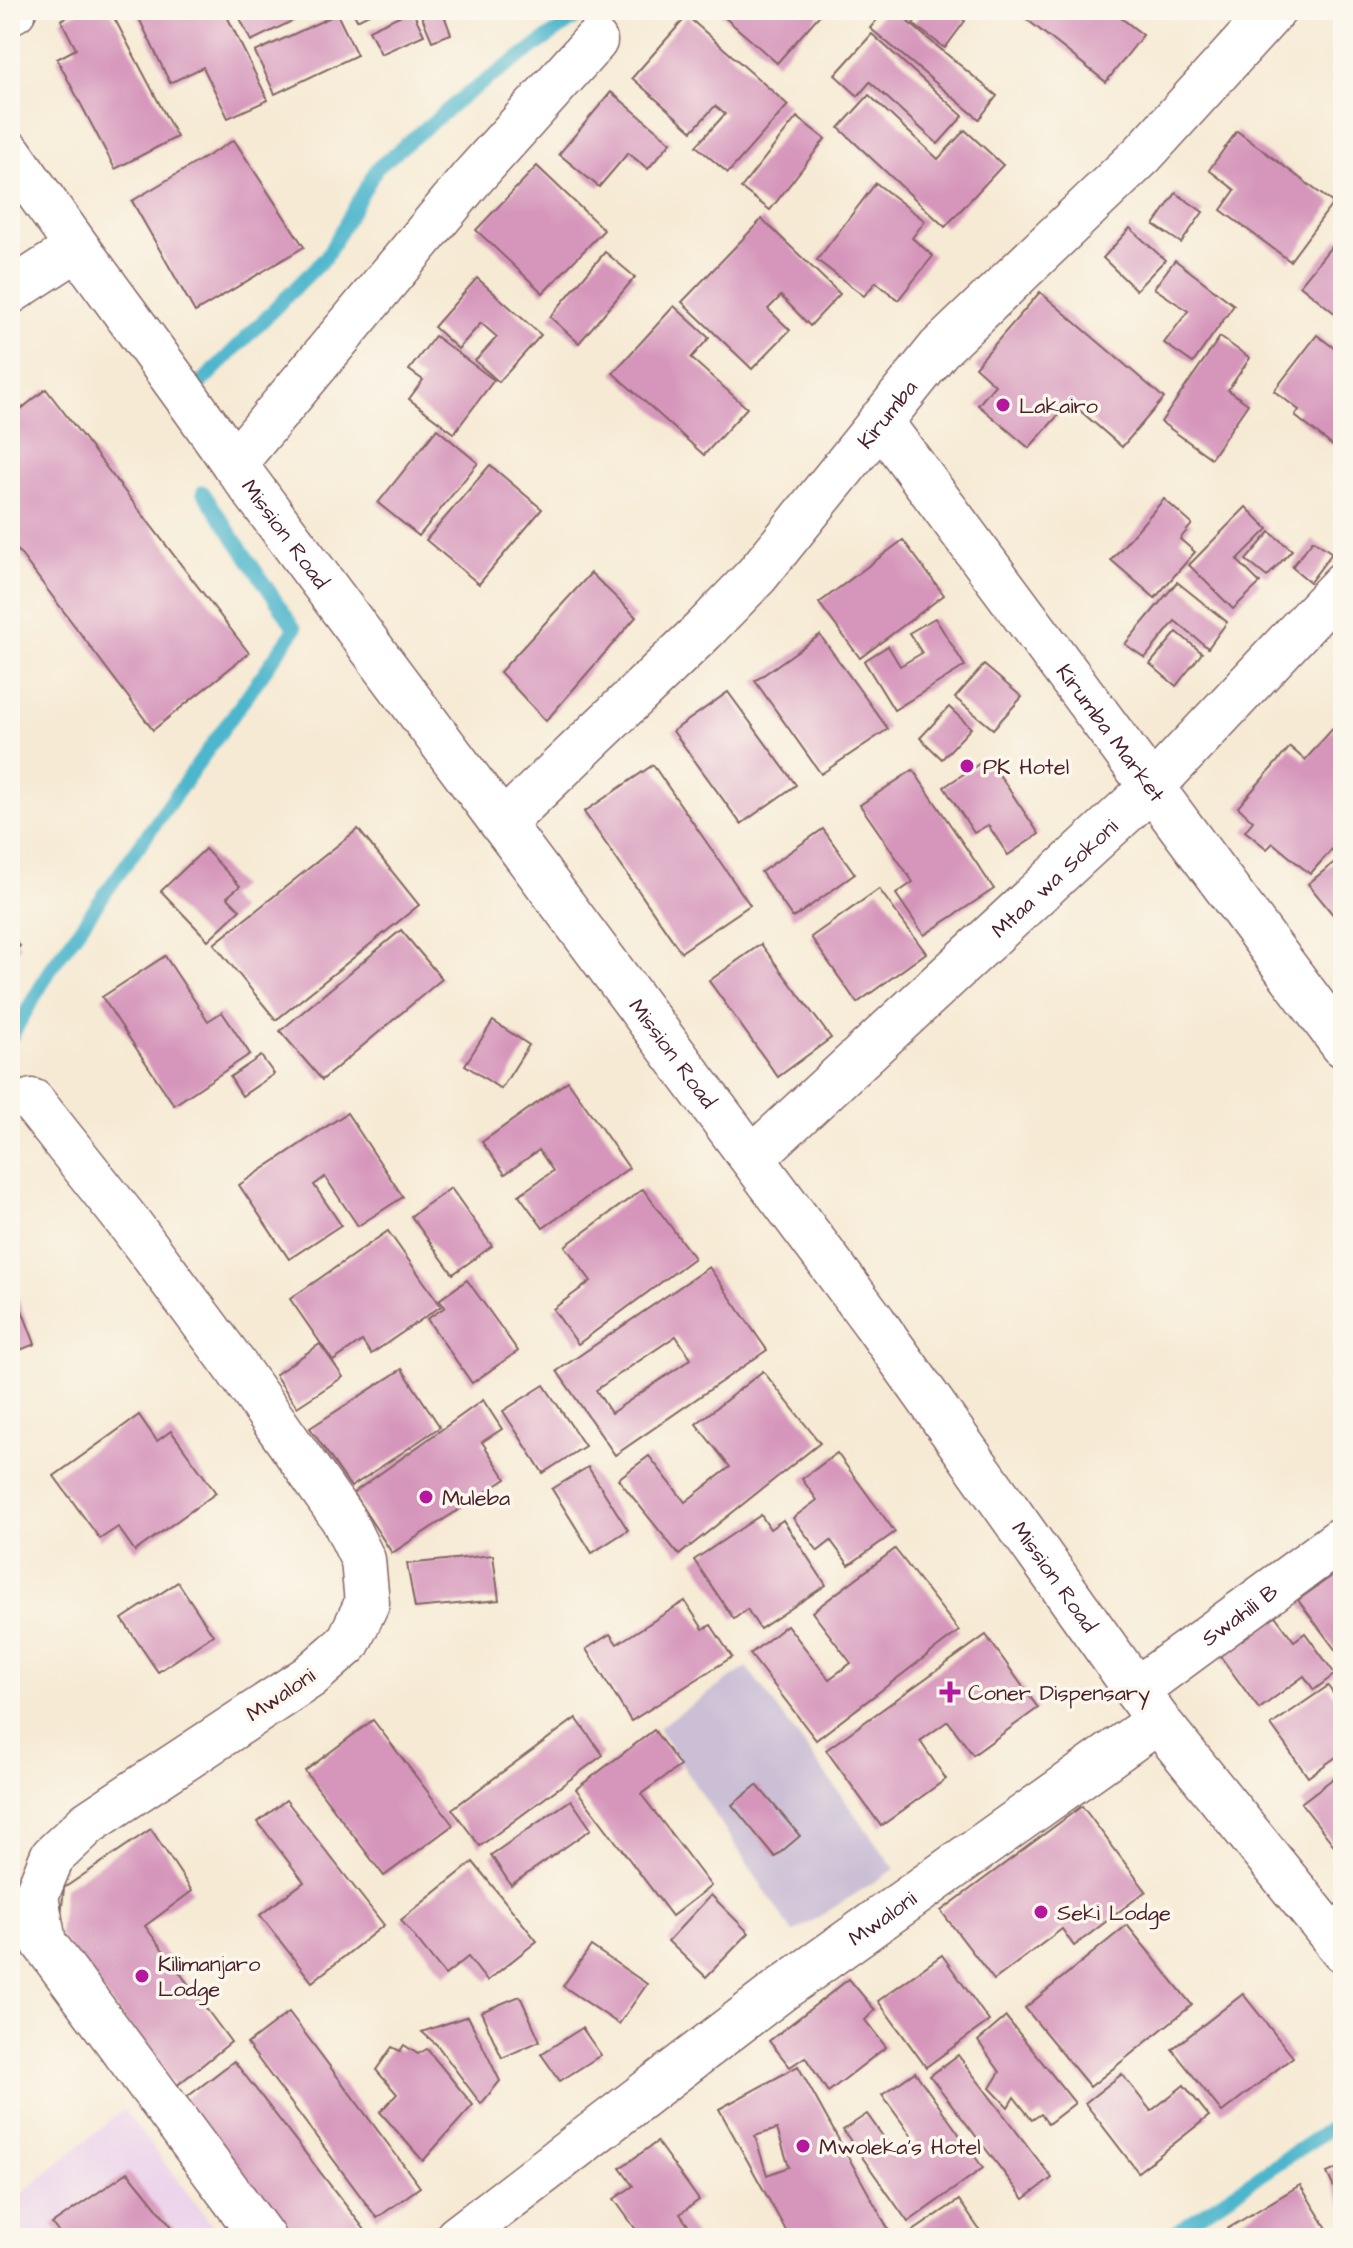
<svg xmlns="http://www.w3.org/2000/svg" width="1353" height="2248" font-family="'Architects Daughter',sans-serif">
<style>
.built{fill:#ebd1eb}
.industrial{fill:#cbbfd5}
.lines{fill:none;stroke-linecap:round;stroke-linejoin:round}
.stream{stroke:#4eb6cc;stroke-width:14}
.building{fill:#d696bb;fill-rule:evenodd}
.minor-casing{stroke:#866666;stroke-width:47}
.tertiary-casing{stroke:#866666;stroke-width:47}
.minor{stroke:#fff;stroke-width:44}
.tertiary{stroke:#fff;stroke-width:44}
.poi-dot{fill:#b5179e;stroke:#fbf7ec;stroke-width:3}
.labels{text-anchor:middle;stroke-width:7;stroke-linejoin:round;paint-order:stroke}
.poi-label{font-size:22px;fill:#4a1f2b;stroke:#fbf7ec;text-anchor:start}
.street-label{font-size:22px;fill:#4a1f2b;stroke:#fbf7ec}
</style>
<rect width="100%" height="100%" fill="#fbf7ec"/>
<filter id="ink" filterUnits="userSpaceOnUse"><feTurbulence type="fractalNoise" baseFrequency=".0125" numOctaves="2"/><feDisplacementMap in="SourceGraphic" scale="16" xChannelSelector="R" yChannelSelector="G"/><feConvolveMatrix kernelMatrix="1 2 1 2 8 2 1 2 1" color-interpolation-filters="sRGB"/></filter>
<filter id="wash" filterUnits="userSpaceOnUse"><feTurbulence type="fractalNoise" baseFrequency=".006" numOctaves="4" result="noise"/><feDisplacementMap in="SourceGraphic" scale="32" xChannelSelector="R" yChannelSelector="G"/><feGaussianBlur stdDeviation="1.8" result="paint"/><feColorMatrix in="noise" values="0 0 0 0 0 0 0 0 0 0 0 0 0 0 0 0 0 1.4 0 .05"/><feComposite in="paint" operator="in"/></filter>
<g filter="url(#wash)">
<rect width="100%" height="100%" fill="#f6ead4"/>
<polygon class="built" points="123,2109 222,2238 10,2238 10,2204"/>
<polygon class="industrial" points="747,1667 895,1869 793,1933 658,1728"/>
<g class="lines">
<g class="stream">
<polyline points="189,395 326,257 377,168 463,97 587,10"/>
<polyline points="10,1039 52,967 295,629 203,492"/>
<polyline points="1166,2238 1343,2120"/>
</g>
</g>
<g id="blocks">
<g class="building">
<polygon points="81,10 110,10 177,137 115,169 57,59 76,49 61,20"/>
<polygon points="135,10 224,10 268,100 228,118 203,67 170,83"/>
<polygon points="236,10 315,10 251,41"/>
<polygon points="352,10 377,10 357,20"/>
<polygon points="412,10 424,35 381,54 369,30"/>
<polygon points="419,10 442,10 451,34 432,41"/>
<polygon points="716,10 824,10 777,63"/>
<polygon points="885,10 919,10 908,22 997,96 979,119 870,28"/>
<polygon points="923,10 955,10 953,12 965,21 945,48 913,24"/>
<polygon points="1015,10 1111,10 1143,35 1106,82"/>
<polygon points="337,14 357,55 275,94 255,52"/>
<polygon points="687,16 788,105 728,173 696,146 725,114 715,106 692,131 632,78"/>
<polygon points="872,34 963,116 938,144 870,82 858,96 835,75"/>
<polygon points="611,92 671,142 648,169 628,153 599,187 559,154"/>
<polygon points="869,95 938,159 965,130 1003,165 945,227 839,128"/>
<polygon points="797,117 825,139 770,210 741,188"/>
<polygon points="1237,131 1333,203 1290,261 1221,210 1235,190 1209,170"/>
<polygon points="234,140 304,247 195,312 132,201"/>
<polygon points="537,166 604,230 543,293 476,230"/>
<polygon points="876,183 925,221 912,238 933,256 898,300 876,282 864,296 817,260"/>
<polygon points="1176,193 1203,212 1181,243 1154,225"/>
<polygon points="762,219 840,294 810,326 781,296 768,309 790,330 752,369 682,302"/>
<polygon points="1130,228 1165,260 1136,290 1103,258"/>
<polygon points="1339,237 1343,241 1343,320 1300,285"/>
<polygon points="605,252 635,277 579,343 550,317"/>
<polygon points="1175,260 1234,305 1193,363 1164,343 1188,311 1154,288"/>
<polygon points="477,278 541,335 499,382 475,361 497,337 481,323 458,349 434,327"/>
<polygon points="1040,292 1164,398 1122,447 1070,402 1029,448 978,405 995,385 975,367"/>
<polygon points="674,306 709,338 691,358 747,408 704,455 613,373"/>
<polygon points="1317,335 1343,355 1343,433 1333,446 1295,416 1299,410 1274,391"/>
<polygon points="435,336 494,380 454,433 409,399 423,380 409,370"/>
<polygon points="1220,337 1250,358 1228,390 1248,404 1211,458 1161,422"/>
<polygon points="46,389 249,653 153,730 10,540 10,418"/>
<polygon points="437,429 478,463 419,536 378,503"/>
<polygon points="490,465 542,509 479,584 426,540"/>
<polygon points="1164,499 1192,524 1180,539 1195,552 1155,598 1111,560"/>
<polygon points="1246,507 1268,529 1237,560 1260,583 1233,609 1189,565"/>
<polygon points="1270,532 1292,550 1267,577 1246,560"/>
<polygon points="903,540 944,595 860,658 819,603"/>
<polygon points="1313,540 1332,553 1310,582 1292,567"/>
<polygon points="591,573 636,617 546,721 500,672"/>
<polygon points="1177,582 1227,622 1208,648 1175,621 1145,658 1125,644"/>
<polygon points="935,618 965,666 894,710 864,661 888,646 900,666 922,653 909,633"/>
<polygon points="1177,632 1202,653 1176,686 1150,664"/>
<polygon points="820,635 888,729 821,774 755,681"/>
<polygon points="984,665 1022,697 993,729 955,698"/>
<polygon points="728,692 796,785 741,824 673,731"/>
<polygon points="949,707 971,728 942,759 920,738"/>
<polygon points="1343,717 1343,837 1310,874 1273,843 1267,849 1245,831 1253,821 1238,807 1290,747 1305,760"/>
<polygon points="988,758 1039,834 1008,855 988,825 974,833 944,787"/>
<polygon points="653,765 750,905 681,952 584,812"/>
<polygon points="913,770 994,889 924,935 896,894 913,882 860,805"/>
<polygon points="358,829 419,905 276,1020 214,944"/>
<polygon points="823,829 855,874 793,918 761,872"/>
<polygon points="205,849 240,886 227,897 240,910 208,940 161,891"/>
<polygon points="1343,855 1343,927 1308,884"/>
<polygon points="879,889 926,953 857,1003 811,937"/>
<polygon points="401,930 442,979 322,1080 280,1031"/>
<polygon points="10,935 20,946 10,956"/>
<polygon points="761,944 831,1038 778,1077 709,981"/>
<polygon points="165,956 208,1021 222,1012 250,1054 174,1105 102,997"/>
<polygon points="493,1021 529,1045 501,1089 465,1065"/>
<polygon points="261,1056 274,1074 242,1096 230,1077"/>
<polygon points="568,1081 629,1168 543,1228 519,1195 553,1171 539,1150 505,1174 482,1142"/>
<polygon points="347,1113 403,1197 358,1226 325,1177 314,1185 341,1225 289,1259 239,1185"/>
<polygon points="451,1188 492,1246 453,1274 411,1216"/>
<polygon points="643,1189 694,1258 578,1344 553,1309 591,1281 565,1246"/>
<polygon points="388,1231 441,1306 371,1354 362,1341 333,1361 290,1299"/>
<path d="M709 1267 767 1350 615 1455 557 1371ZM676 1336 691 1359 611 1413 596 1390Z"/>
<polygon points="467,1280 518,1351 472,1383 427,1319 445,1307 439,1300"/>
<polygon points="15,1292 35,1344 10,1354 10,1294"/>
<polygon points="320,1344 343,1377 297,1407 275,1375"/>
<polygon points="402,1369 440,1427 351,1487 310,1428"/>
<polygon points="763,1371 820,1443 679,1555 618,1479 649,1456 685,1502 730,1467 696,1424"/>
<polygon points="544,1385 585,1446 543,1473 503,1411"/>
<polygon points="483,1400 502,1429 482,1442 506,1479 392,1553 353,1493"/>
<polygon points="139,1415 157,1441 171,1431 216,1493 135,1551 118,1527 100,1539 54,1476"/>
<polygon points="837,1453 895,1532 849,1565 831,1541 818,1551 793,1518 817,1500 802,1479"/>
<polygon points="588,1467 628,1530 592,1553 552,1489"/>
<polygon points="761,1515 770,1529 783,1520 826,1585 760,1629 747,1609 734,1619 694,1560"/>
<polygon points="895,1549 959,1631 816,1740 750,1654 787,1625 829,1679 851,1663 812,1612"/>
<polygon points="493,1555 499,1600 415,1608 407,1564"/>
<polygon points="1343,1568 1343,1660 1298,1600"/>
<polygon points="178,1582 213,1635 158,1672 122,1619"/>
<polygon points="685,1601 703,1629 711,1625 732,1657 631,1721 586,1649 610,1634 617,1644"/>
<polygon points="1267,1605 1294,1641 1305,1633 1335,1674 1314,1690 1304,1676 1259,1709 1212,1645"/>
<polygon points="986,1635 1038,1708 973,1755 948,1721 920,1741 946,1779 881,1826 826,1750"/>
<polygon points="1328,1686 1343,1708 1343,1752 1308,1777 1271,1725"/>
<polygon points="576,1718 603,1755 480,1846 452,1809"/>
<polygon points="373,1720 453,1825 384,1876 305,1771"/>
<polygon points="654,1730 680,1766 641,1794 711,1886 672,1916 576,1789"/>
<polygon points="1343,1771 1343,1857 1301,1803"/>
<polygon points="757,1785 800,1836 775,1857 732,1805"/>
<polygon points="286,1800 384,1925 312,1982 260,1915 304,1882 258,1822"/>
<polygon points="571,1800 591,1829 511,1885 491,1855"/>
<polygon points="1082,1806 1146,1891 1074,1946 1062,1929 994,1980 941,1911"/>
<polygon points="151,1829 192,1891 145,1926 231,2042 175,2087 59,1935 64,1888"/>
<polygon points="473,1862 537,1941 487,1981 468,1957 445,1975 401,1920"/>
<polygon points="711,1895 749,1933 706,1977 668,1941"/>
<polygon points="1127,1925 1192,2005 1090,2087 1025,2008"/>
<polygon points="591,1946 647,1984 619,2024 563,1986"/>
<polygon points="942,1955 989,2021 926,2067 878,2001"/>
<polygon points="849,1979 875,2010 865,2020 886,2047 828,2092 805,2057 790,2067 769,2041"/>
<polygon points="1243,1994 1293,2057 1222,2112 1172,2049"/>
<polygon points="520,1996 540,2041 502,2058 481,2012"/>
<polygon points="289,2012 420,2187 377,2218 247,2044"/>
<polygon points="468,2016 500,2081 481,2104 437,2045 422,2032"/>
<polygon points="1006,2017 1075,2103 1048,2124 1041,2114 1032,2120 1014,2097 1008,2107 990,2088 1000,2072 978,2041"/>
<polygon points="582,2028 601,2055 560,2081 541,2054"/>
<polygon points="404,2045 418,2054 427,2049 473,2105 423,2161 380,2112 397,2094 376,2070 392,2047 400,2051"/>
<polygon points="958,2055 1052,2178 1024,2199 930,2076"/>
<polygon points="234,2061 368,2234 364,2238 280,2238 178,2104"/>
<path d="M798 2066 891 2234 884 2238H790L719 2109ZM777 2129 789 2167 767 2175 755 2136Z"/>
<polygon points="915,2072 983,2168 908,2222 843,2130 867,2114 897,2156 916,2142 882,2095"/>
<polygon points="1122,2074 1151,2111 1184,2085 1209,2116 1138,2172 1085,2103"/>
<polygon points="657,2142 699,2200 680,2214 697,2238 642,2238 614,2199 633,2186 620,2168"/>
<polygon points="1343,2166 1343,2207 1327,2173"/>
<polygon points="128,2172 181,2238 63,2238 52,2224"/>
<polygon points="1300,2185 1333,2238 1226,2238 1222,2232"/>
<polygon points="959,2200 985,2238 903,2238"/>
</g>
</g>
</g>
<g filter="url(#ink)">
<use href="#blocks" fill-opacity="0" stroke="#866666" stroke-width="2"/>
<g class="lines">
<defs>
<g id="minor">
<polyline points="10,12 14,10"/>
<polyline points="10,292 76,249"/>
<path id="s1" d="M880 421 1343 1045"/>
<polyline points="234,464 471,179 595,41"/>
<path id="s2" d="M503 823 704 630 757 575 939 349 1143 154 1274 10"/>
<polyline points="32,1101 132,1227 231,1360 343,1519 363,1560 367,1603 348,1643 309,1677 88,1823 52,1857 36,1896 44,1943 263,2238"/>
<path id="s3" d="M752 1158 1153 786 1343 584"/>
<path id="s4" d="M1136 1690 1343 1538"/>
<path id="s5" d="M457 2238 782 1989 1158 1721"/>
</g>
<g id="tertiary">
<path id="s6" d="M10 153C83 258 161 359 234 464L874 1322 1158 1721 1343 1950"/>
</g>
</defs>
<use href="#minor" class="minor-casing"/>
<use href="#tertiary" class="tertiary-casing"/>
<use href="#minor" class="minor"/>
<use href="#tertiary" class="tertiary"/>
</g>
</g>
<g class="poi-dot">
<circle cx="1003" cy="405" r="8"/>
<circle cx="967" cy="766" r="8"/>
<circle cx="426" cy="1497" r="8"/>
<path d="M946 1680h8v8h8v8h-8v8h-8v-8h-8v-8h8z"/>
<circle cx="1041" cy="1912" r="8"/>
<circle cx="142" cy="1976" r="8"/>
<circle cx="803" cy="2146" r="8"/>
</g>
<g class="labels">
<g class="poi-label">
<text x="1019" y="413">Lakairo</text>
<text x="983" y="774">PK Hotel</text>
<text x="442" y="1505">Muleba</text>
<text x="968" y="1700">Coner Dispensary</text>
<text x="1057" y="1920">Seki Lodge</text>
<text x="158" y="1971">Kilimanjaro<tspan x="158" dy="25">Lodge</tspan></text>
<text x="819" y="2154">Mwoleka's Hotel</text>
</g>
<g class="street-label">
<text dy="8" stroke="none"><textPath href="#s2" startOffset="562">Kirumba</textPath></text>
<text dy="8" stroke="none"><textPath href="#s6" startOffset="470">Mission Road</textPath></text>
<text dy="8" stroke="none"><textPath href="#s1" startOffset="388">Kirumba Market</textPath></text>
<text dy="8" stroke="none"><textPath href="#s3" startOffset="412">Mtaa wa Sokoni</textPath></text>
<text dy="8" stroke="none"><textPath href="#s6" startOffset="1118">Mission Road</textPath></text>
<text dy="8" stroke="none"><textPath href="#s6" startOffset="1766">Mission Road</textPath></text>
<text dy="8" stroke="none"><textPath href="#s4" startOffset="128">Swahili B</textPath></text>
<text transform="translate(280 1694) rotate(-34)" y="8">Mwaloni</text>
<text dy="8" stroke="none"><textPath href="#s5" startOffset="532">Mwaloni</textPath></text>
</g>
</g>
<rect width="1353" height="2248" fill="none" stroke="#fbf7ec" stroke-width="40"/>
</svg>
